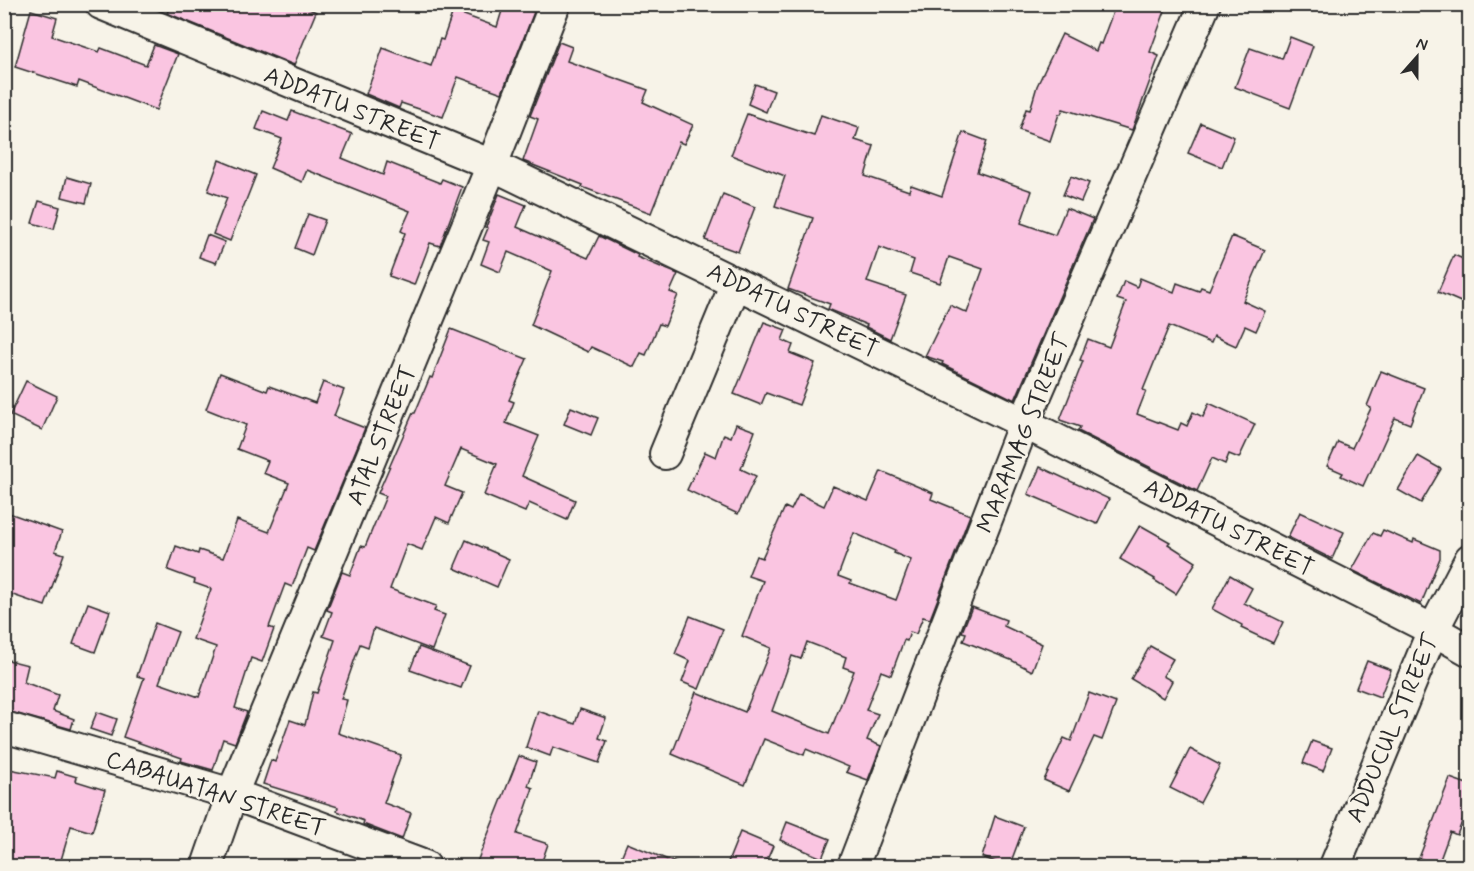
<svg xmlns="http://www.w3.org/2000/svg" width="1474" height="871" font-family="Mynerve,sans-serif">
<style>
.building{fill:#fac5e1;stroke:#2b2b2b;stroke-width:1.5;fill-rule:evenodd}
.lines{fill:none;stroke-linecap:round;stroke-linejoin:round}
.minor-casing{stroke:#2b2b2b;stroke-width:34}
.minor{stroke:#f7f3e8;stroke-width:30}
.labels{text-anchor:middle;stroke-width:5;stroke-linejoin:round;paint-order:stroke}
.street-label{font-size:24px;fill:#2b2b2b;stroke:#f7f3e8}
</style>
<rect width="100%" height="100%" fill="#f7f3e8"/>
<filter id="ink" filterUnits="userSpaceOnUse"><feTurbulence type="fractalNoise" baseFrequency=".0167" numOctaves="2"/><feDisplacementMap in="SourceGraphic" scale="12" xChannelSelector="R" yChannelSelector="G"/><feConvolveMatrix kernelMatrix="1 2 1 2 8 2 1 2 1" color-interpolation-filters="sRGB"/></filter>
<g filter="url(#ink)">
<g class="building">
<polygon points="171,4 298,4 316,12 294,65 167,13"/>
<polygon points="504,4 514,4 534,12 502,93 458,77 443,117 401,103 399,108 366,94 383,48 431,66 440,39 443,40 453,11 497,27"/>
<polygon points="1116,4 1148,4 1165,11 1150,52 1159,56 1132,130 1063,109 1061,114 1059,114 1050,141 1019,130 1026,109 1030,110 1037,86 1062,34 1096,51 1099,43 1101,44"/>
<polygon points="31,10 57,18 52,36 99,52 101,48 146,65 154,45 178,54 156,110 79,81 77,87 15,67"/>
<polygon points="1290,37 1313,46 1290,108 1235,87 1250,48 1282,59"/>
<polygon points="559,42 572,47 567,61 648,90 643,102 693,125 684,144 679,142 651,213 582,187 583,185 523,161 538,119 530,116"/>
<polygon points="755,84 774,91 766,112 748,104"/>
<polygon points="263,111 288,121 292,111 352,134 342,158 383,175 387,162 440,183 442,179 462,187 440,246 430,243 414,285 389,276 405,233 401,231 410,211 307,170 302,182 270,168 282,139 256,129"/>
<polygon points="747,114 814,136 821,115 859,128 855,140 874,146 865,176 909,191 911,185 942,196 963,132 987,141 977,172 1032,191 1021,223 1055,235 1066,208 1093,219 1015,400 942,364 943,362 925,356 950,305 967,313 983,269 949,257 940,283 910,273 914,260 879,247 867,282 906,295 890,339 866,327 867,325 828,309 830,304 788,289 813,218 775,206 785,176 731,155"/>
<polygon points="1201,123 1234,137 1222,167 1188,153"/>
<polygon points="219,160 256,175 230,241 213,234 227,198 208,191"/>
<polygon points="1071,176 1089,183 1081,202 1063,195"/>
<polygon points="67,177 91,184 86,203 62,197"/>
<polygon points="499,194 526,205 517,227 588,258 599,236 638,255 637,257 678,274 670,292 678,295 665,326 659,324 646,355 641,353 634,367 591,347 588,352 531,325 552,271 508,252 500,272 481,264 489,242 483,240 488,228 486,227"/>
<polygon points="723,194 755,207 738,252 705,240"/>
<polygon points="39,201 60,207 54,229 32,223"/>
<polygon points="308,214 325,220 312,255 295,248"/>
<polygon points="207,235 225,242 216,263 199,257"/>
<polygon points="1232,236 1265,250 1243,301 1265,311 1256,331 1245,326 1236,346 1214,336 1211,343 1169,326 1143,390 1146,391 1137,414 1178,430 1181,423 1187,426 1193,412 1203,417 1209,403 1255,424 1239,458 1229,454 1225,464 1212,458 1197,491 1078,431 1080,427 1060,420 1083,361 1080,360 1088,339 1109,347 1126,302 1117,299 1124,281 1137,287 1140,278 1174,292 1177,283 1199,291 1201,287 1209,290"/>
<polygon points="1454,255 1470,262 1470,306 1438,292"/>
<polygon points="764,322 786,330 782,340 793,345 790,353 815,363 799,405 766,393 761,405 734,394"/>
<polygon points="451,329 527,359 509,400 514,402 506,423 539,436 522,476 575,500 567,520 529,503 525,512 484,495 497,464 461,449 445,486 462,493 449,523 436,517 422,550 407,544 390,589 436,606 434,611 445,615 432,650 374,628 368,647 360,644 341,699 347,700 338,733 401,755 384,803 411,813 402,839 363,824 364,821 337,811 338,807 263,784 271,760 275,762 290,720 305,725 313,692 317,693 335,640 323,636 332,612 327,610 342,572 350,575 361,546 365,547 386,496 378,493 413,413 415,413 430,377 432,378"/>
<polygon points="1381,371 1424,388 1410,424 1395,418 1370,473 1369,473 1363,486 1341,476 1343,473 1327,466 1338,442 1352,448 1371,408 1367,406"/>
<polygon points="220,373 267,391 269,386 315,403 323,382 344,390 334,416 365,428 314,551 307,548 292,587 285,584 269,627 274,629 262,662 251,658 235,708 247,712 235,743 223,739 213,770 181,761 182,758 123,737 144,678 137,676 155,623 178,632 159,683 199,697 216,647 193,639 211,589 194,583 195,580 168,570 176,546 198,554 199,550 223,558 237,520 269,532 289,483 263,473 268,461 237,449 246,425 206,409"/>
<polygon points="26,381 57,396 42,430 10,415"/>
<polygon points="571,407 598,418 591,435 564,424"/>
<polygon points="736,424 755,431 741,469 756,476 738,514 687,490 705,452 716,457 724,434 731,437"/>
<polygon points="1418,456 1441,469 1421,503 1398,490"/>
<polygon points="1040,467 1109,499 1097,524 1028,494"/>
<path d="M881 471 933 493 931 499 970 515 930 619 923 617 916 634 910 632 907 641 904 640 891 675 881 671 866 710 878 714 867 740 881 746 868 780 846 772 849 767 806 749 804 755 764 739 745 785 672 754 696 692 745 712 771 648 742 636 763 581 748 576 756 556 762 558 785 507 791 510 799 494 824 506 833 486 868 501ZM854 533 895 551 894 553 911 560 896 600 850 583 851 581 838 576ZM807 642 846 657 843 667 854 671 829 734 772 711 792 656 801 659Z"/>
<polygon points="1300,512 1344,532 1332,559 1288,537"/>
<polygon points="9,513 62,532 55,551 64,554 45,606 4,592 4,527"/>
<polygon points="1140,525 1170,542 1168,544 1196,562 1176,594 1154,580 1155,579 1120,559"/>
<polygon points="1383,530 1413,543 1414,539 1440,550 1440,558 1421,604 1352,570 1373,533 1380,536"/>
<polygon points="466,540 509,559 497,587 454,568"/>
<polygon points="1230,575 1252,588 1244,603 1283,622 1273,643 1241,628 1242,625 1212,609"/>
<polygon points="88,603 110,611 95,652 73,644"/>
<polygon points="972,607 1006,620 1004,626 1042,644 1032,671 1011,660 963,641 966,633 962,632"/>
<polygon points="690,616 723,629 699,689 682,682 690,661 675,654"/>
<polygon points="1150,646 1173,659 1163,676 1172,681 1163,698 1131,679"/>
<polygon points="419,647 470,666 461,688 410,670"/>
<polygon points="4,659 28,665 24,682 58,695 53,711 74,719 71,729 4,710"/>
<polygon points="1367,661 1391,670 1380,697 1356,688"/>
<polygon points="1089,693 1116,703 1102,740 1094,737 1069,791 1044,780 1064,738 1071,741"/>
<polygon points="580,709 606,718 599,738 607,741 599,763 553,747 550,756 526,747 538,711 575,724"/>
<polygon points="97,712 117,719 111,736 90,729"/>
<polygon points="1312,741 1332,748 1323,771 1303,763"/>
<polygon points="1190,749 1220,765 1200,803 1170,788"/>
<polygon points="519,756 536,762 528,786 533,788 517,834 548,844 540,867 475,867"/>
<polygon points="4,768 55,778 57,771 77,777 76,781 105,790 92,832 71,826 59,867 4,867"/>
<polygon points="1450,778 1470,785 1470,801 1457,835 1450,832 1438,865 1419,858"/>
<polygon points="995,816 1024,827 1009,867 982,857"/>
<polygon points="787,822 830,839 822,858 780,840"/>
<polygon points="740,832 773,846 764,867 726,867"/>
<polygon points="627,843 683,866 683,867 617,867"/>
</g>
<g class="lines">
<defs>
<g id="minor">
<polyline points="101,4 492,165 1024,423 1433,630 1470,651"/>
<polyline points="665,454 736,283"/>
<polyline points="4,727 232,794 425,866"/>
<polyline points="207,866 232,794 492,165 555,4"/>
<polyline points="853,866 1024,423 1205,4"/>
<polyline points="1335,866 1433,630 1470,559"/>
</g>
</defs>
<use href="#minor" class="minor-casing"/>
<use href="#minor" class="minor"/>
</g>
</g>
<g class="labels">
<g class="street-label">
<text transform="translate(352 108) rotate(22)" y="8">ADDATU STREET</text>
<text transform="translate(793 310) rotate(26)" y="8">ADDATU STREET</text>
<text transform="translate(1023 433) rotate(-68)" y="8">MARAMAG STREET</text>
<text transform="translate(381 435) rotate(-68)" y="8">ATAL STREET</text>
<text transform="translate(1229 527) rotate(27)" y="8">ADDATU STREET</text>
<text transform="translate(1392 728) rotate(-67)" y="8">ADDUCUL STREET</text>
<text transform="translate(216 793) rotate(18)" y="8">CABAUATAN STREET</text>
</g>
</g>
<rect width="1474" height="871" fill="none" stroke="#f7f3e8" stroke-width="24"/>
<rect x="12" y="12" width="1450" height="847" fill="none" stroke="#2b2b2b" stroke-width="2" filter="url(#ink)"/>
<g transform="translate(1417 57) rotate(21)" stroke="#f7f3e8" stroke-width="4.5" paint-order="stroke">
<path d="M0-4.5L10 22L0 15L-10 22Z" fill="#2b2b2b"/>
<text y="-9" font-size="16" font-weight="bold" text-anchor="middle" fill="#2b2b2b">N</text>
</g>
</svg>
